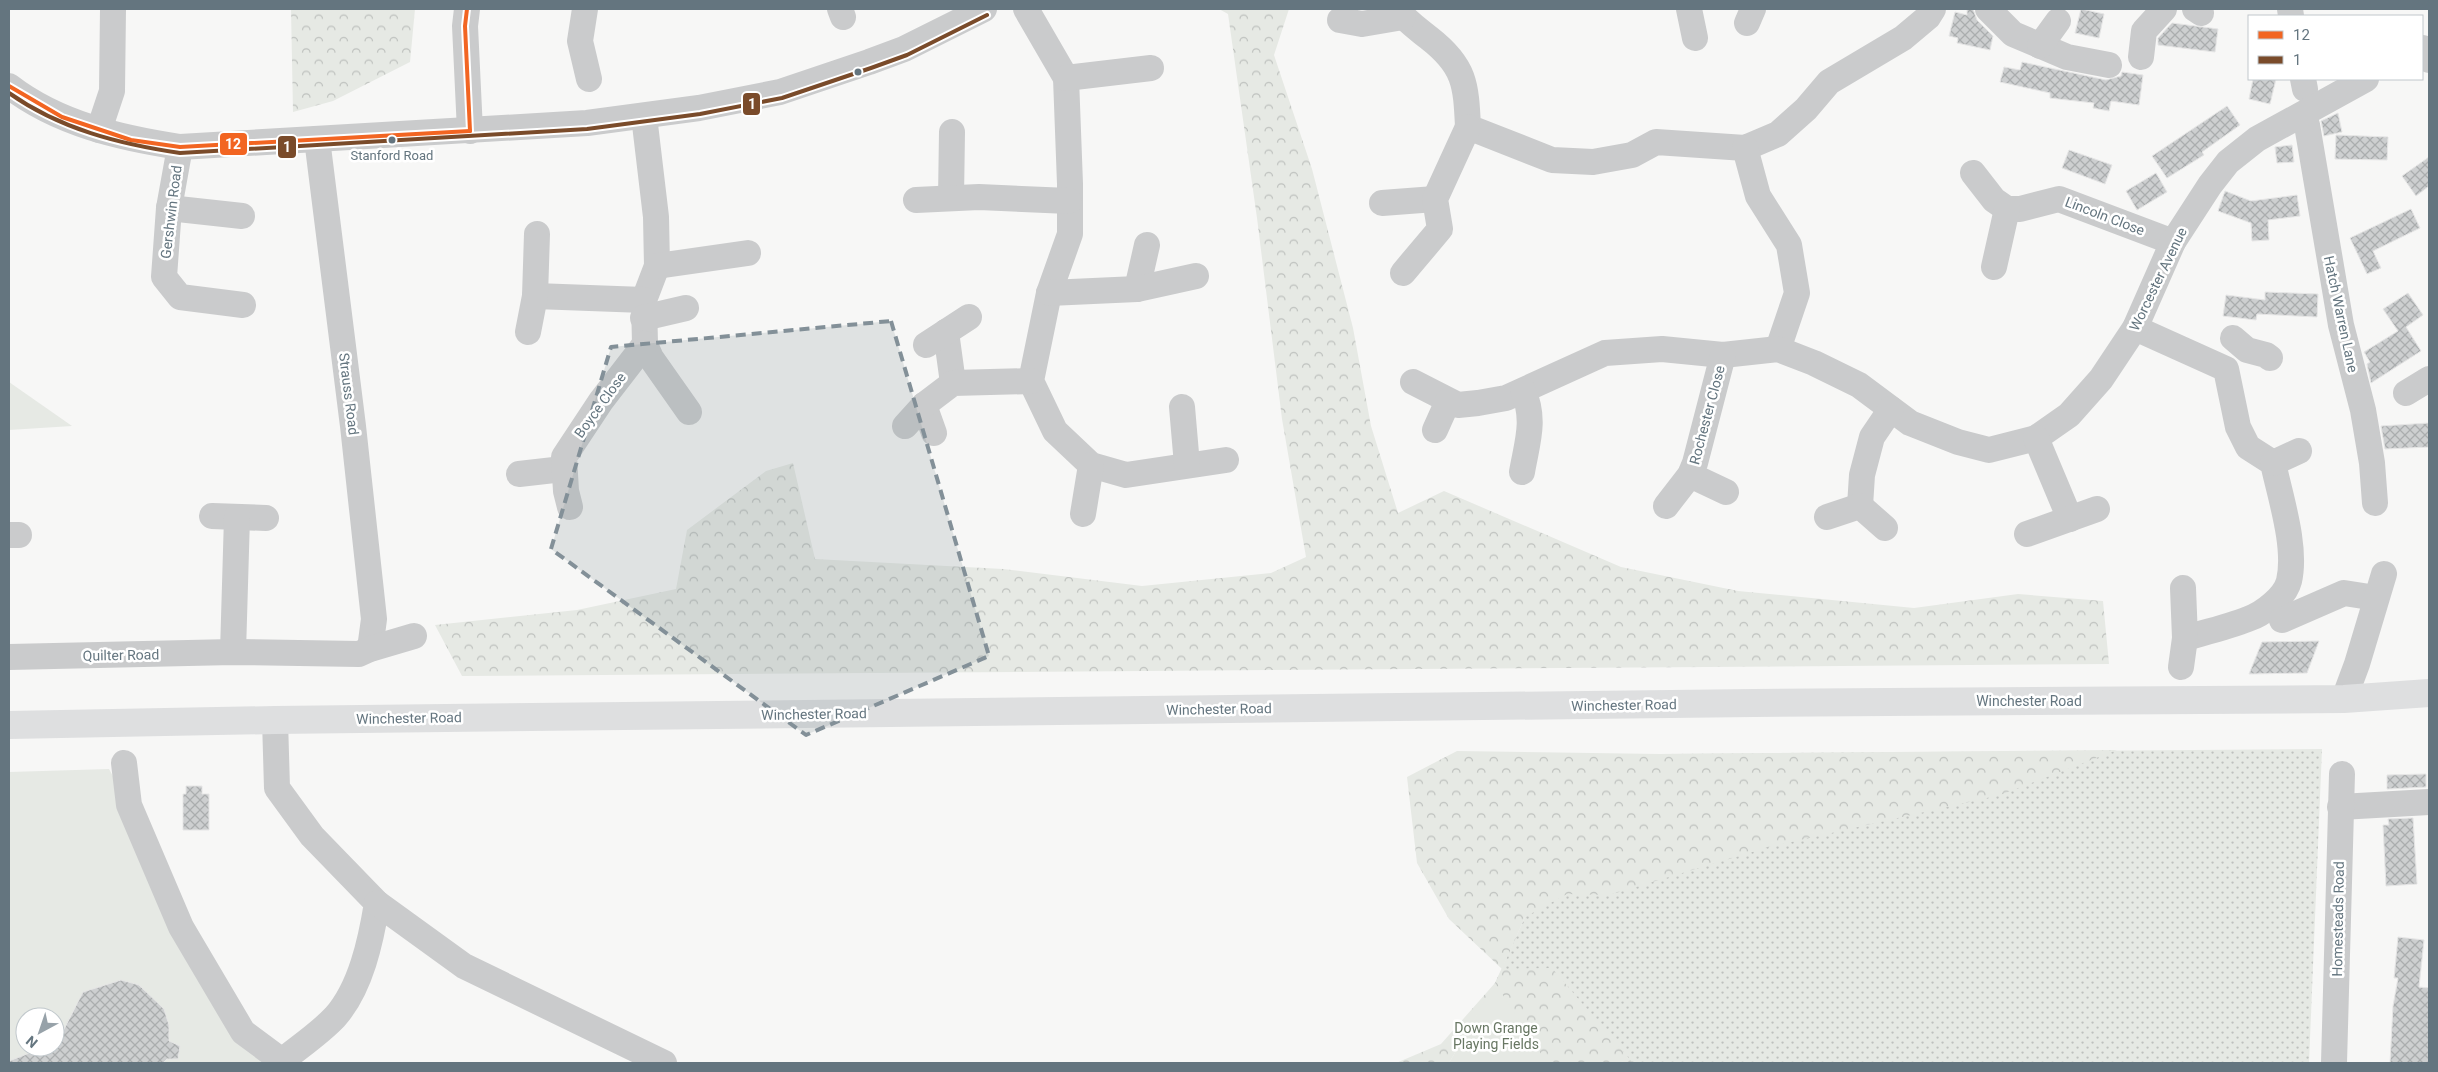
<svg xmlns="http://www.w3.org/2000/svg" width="2438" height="1072" font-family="Roboto,sans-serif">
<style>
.grass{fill:url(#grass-dots)}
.forest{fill:url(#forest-crowns)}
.green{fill:#e6e9e4;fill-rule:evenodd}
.building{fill:url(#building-cross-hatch);stroke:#e6e6e6}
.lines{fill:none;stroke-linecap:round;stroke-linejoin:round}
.minor{stroke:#cacbcc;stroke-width:26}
.major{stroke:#dedfe0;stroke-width:28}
.bus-1-casing{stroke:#fff;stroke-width:8}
.bus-2-casing{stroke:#fff;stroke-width:8}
.bus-1{stroke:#f26522;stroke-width:4}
.bus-2{stroke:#7a4b2a;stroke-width:4}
.marked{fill:#839098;fill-opacity:0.2;stroke:#839098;stroke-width:4;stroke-dasharray:10 6;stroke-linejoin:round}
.bus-dot{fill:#64757f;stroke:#fff;stroke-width:2}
.labels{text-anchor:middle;stroke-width:5;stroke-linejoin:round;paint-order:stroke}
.bus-label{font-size:13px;fill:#64757f;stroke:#fff}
.street-label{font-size:14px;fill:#64757f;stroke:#fff}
.park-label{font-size:14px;fill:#687763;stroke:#fff}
.line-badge{stroke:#fff;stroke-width:2}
.badge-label{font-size:14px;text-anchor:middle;font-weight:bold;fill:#fff}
</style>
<defs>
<pattern id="grass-dots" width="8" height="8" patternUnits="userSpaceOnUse" patternTransform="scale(1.25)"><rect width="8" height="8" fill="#e6e9e4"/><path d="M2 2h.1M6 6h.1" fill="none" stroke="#bec1be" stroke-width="1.8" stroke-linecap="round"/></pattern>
<pattern id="forest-crowns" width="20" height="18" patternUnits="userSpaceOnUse" patternTransform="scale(1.25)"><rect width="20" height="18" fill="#e6e9e4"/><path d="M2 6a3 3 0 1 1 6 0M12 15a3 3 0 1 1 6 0" fill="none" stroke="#bec1be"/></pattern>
<pattern id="building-cross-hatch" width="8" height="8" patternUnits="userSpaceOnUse" patternTransform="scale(1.25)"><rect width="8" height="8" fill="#cdcfd0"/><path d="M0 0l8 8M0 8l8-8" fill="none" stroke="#aaadae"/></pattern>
</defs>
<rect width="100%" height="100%" fill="#f7f7f6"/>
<polygon class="grass" points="2322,749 2309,1063 1547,1063 1495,983 1525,917 1660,754"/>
<g class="forest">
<polygon points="291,9 415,9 410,62 333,101 293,112"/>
<polygon points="1219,9 1289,9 1274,55 1312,169 1353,328 1371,426 1398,513 1444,491 1621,567 1738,591 1914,608 2018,594 2103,601 2109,664 462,676 435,625 577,610 676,589 687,530 766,471 793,463 815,559 1003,569 1142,586 1271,573 1306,557 1282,419 1257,218 1228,14"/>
<polygon points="2117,750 2000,795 1769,847 1609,895 1567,894 1525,917 1502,969 1552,968 1633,1063 1502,1063 1482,1007 1449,1063 1396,1063 1441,1044 1495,983 1502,969 1449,919 1417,863 1407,777 1457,751 1660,754"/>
</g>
<g class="green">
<polygon points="9,382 72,426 9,430"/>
<path d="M109 769 270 1063H9V772ZM25 1017H55V1047H25Z"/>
<polygon points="1495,983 1547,1063 1449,1063"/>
</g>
<g class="building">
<polygon points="1967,9 1973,9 1977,20 1993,36 1990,50 1957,43 1958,38 1949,36 1955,12 1967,15"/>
<polygon points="2081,9 2104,14 2099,38 2075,33"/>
<polygon points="2172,23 2218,29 2215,52 2158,45 2158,38"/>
<polygon points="2022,62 2106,80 2121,76 2122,72 2143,75 2139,105 2111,101 2109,111 2093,108 2094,103 2050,98 2050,93 2000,82 2004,67 2020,70"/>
<polygon points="2253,79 2276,79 2270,104 2249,99"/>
<polygon points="2227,106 2240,125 2202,152 2204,155 2167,178 2152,156"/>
<polygon points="2338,113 2342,132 2324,136 2321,121"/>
<polygon points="2336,135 2388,137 2387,160 2335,159"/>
<polygon points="2292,145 2294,162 2277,163 2275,147"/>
<polygon points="2069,150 2112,165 2105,184 2062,168"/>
<polygon points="2429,157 2429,186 2416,196 2402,176"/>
<polygon points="2156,173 2167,192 2137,210 2126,191"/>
<polygon points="2225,191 2251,201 2297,195 2300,216 2268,220 2269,240 2252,241 2251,223 2218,211"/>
<polygon points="2411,209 2420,228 2373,251 2381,268 2367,274 2350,238"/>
<polygon points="2265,292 2318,294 2317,317 2257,314 2256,320 2223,316 2226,295 2265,300"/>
<polygon points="2408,293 2423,315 2406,327 2421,351 2371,383 2367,364 2370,362 2364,352 2398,331 2383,309"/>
<polygon points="2429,423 2429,447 2385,449 2381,426"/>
<polygon points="2319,641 2307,673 2249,674 2262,642"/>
<polygon points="2426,774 2426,787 2387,789 2387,775"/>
<polygon points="186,786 202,786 202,794 209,794 209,830 183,830 183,794 186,794"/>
<polygon points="2413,818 2417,884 2386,886 2383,825 2389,825 2388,819"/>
<polygon points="2398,937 2424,940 2419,987 2429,988 2429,1063 2390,1063 2393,1006 2398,978 2394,978"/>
<polygon points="121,980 139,985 164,1009 169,1025 169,1041 180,1046 178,1059 167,1059 163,1063 9,1063 9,1061 45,1047 55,1047 55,1042 59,1039 83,992"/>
</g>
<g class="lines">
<g class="minor">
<polyline points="467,9 465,26 470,131"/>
<polyline points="585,9 580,41 589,79"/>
<polyline points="840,9 843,17"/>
<polyline points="1026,9 1066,78 1070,184 1070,234 1049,293 1031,381 1055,431 1091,465 1126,475 1226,460"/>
<path d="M1397 9C1406 21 1418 29 1429 38 1465 66 1466 84 1468 127L1552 160 1593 162 1632 155 1656 142 1745 148 1778 134 1806 109 1829 82 1903 38 1928 17 1933 9"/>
<polyline points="1689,9 1695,38"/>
<polyline points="1988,9 2013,34 2067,57 2109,65"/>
<polyline points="2195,9 2201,13"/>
<polyline points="2290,9 2291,16"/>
<polyline points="1340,20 1362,24 1403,17"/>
<polyline points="1747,23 1753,9"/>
<polyline points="2040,46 2058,21"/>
<polyline points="2423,48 2429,60"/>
<polyline points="2141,57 2144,31 2164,9"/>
<polyline points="1066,78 1151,68"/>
<polyline points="2303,79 2305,89"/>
<path d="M9 86C58 124 121 138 180 147L587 123 699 108 780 92 869 62 904 49 984 9"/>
<polyline points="644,116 656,217 657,266 644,300 645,344 651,358 689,412"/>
<polyline points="2307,125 2341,325 2363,410 2372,463 2375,503"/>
<polyline points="99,130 112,91 113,9"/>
<polyline points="317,139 353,426 374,619 370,649"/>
<polyline points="180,147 169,208 164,277 180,297 243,305"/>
<polyline points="1745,148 1758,196 1789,245 1797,293 1778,349"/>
<polyline points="1973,173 1994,200 2007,209 2020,209 2059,199 2173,242"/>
<polyline points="951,198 952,132"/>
<polyline points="916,200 979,197 1069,201"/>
<polyline points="1382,203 1435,199"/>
<polyline points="169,208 242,216"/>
<polyline points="657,266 748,253"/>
<polyline points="1994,267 2007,209"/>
<polyline points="1403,273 1440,229 1435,199 1468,127"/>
<polyline points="1137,289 1147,245"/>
<polyline points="1049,293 1137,289 1196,276"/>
<polyline points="535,296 644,300"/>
<polyline points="643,318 686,308"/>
<path d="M2135 328 2226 369 2238 427 2248 447 2273 463C2280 496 2297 547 2289 581 2285 597 2263 614 2248 619 2228 627 2206 632 2185 638"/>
<polyline points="528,332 535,296 537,234"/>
<polyline points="946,332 953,383"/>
<polyline points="2233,338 2247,350 2266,355 2270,358"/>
<polyline points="926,345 969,317"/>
<polyline points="1413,382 1458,405 1478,403 1506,398 1605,353 1662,349 1723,355 1778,349 1814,363 1859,385 1910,423 1958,442 1989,450 2036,438 2069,415 2101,379 2135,328 2173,242 2210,185 2228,162 2257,139 2366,79"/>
<polyline points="2406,393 2429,379"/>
<polyline points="924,405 934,433"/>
<polyline points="1182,407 1187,465"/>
<polyline points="905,426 924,405 953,383 1031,381"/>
<polyline points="1435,430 1448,401"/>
<polyline points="2036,438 2070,519"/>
<polyline points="2273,463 2299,451"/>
<path d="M1522 472C1527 443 1536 419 1523 391"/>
<polyline points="519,474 563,469"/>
<polyline points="1690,475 1726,492"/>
<polyline points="1666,506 1690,475 1695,463 1723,355"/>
<polyline points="1860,506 1862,475 1872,437 1891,409"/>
<polyline points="570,507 566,491 564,457 601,401 645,344"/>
<polyline points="1083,514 1091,465"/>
<polyline points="212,516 266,518"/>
<polyline points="1827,517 1860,506 1885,528"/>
<polyline points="2027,534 2097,509"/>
<polyline points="9,535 19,535"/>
<polyline points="2282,620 2344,593 2376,598"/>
<polyline points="233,652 237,517"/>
<polyline points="9,657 233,652 359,654 370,649 414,636"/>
<polyline points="2181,667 2185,638 2183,588"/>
<polyline points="2344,699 2357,664 2384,574"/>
<path d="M124 763 129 805 181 927 243 1032 282 1061C299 1047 320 1033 335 1017 361 988 371 940 377 903L312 836 277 788 275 720"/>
<polyline points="2340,807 2429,802"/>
<polyline points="377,903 464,966 664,1063"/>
<polyline points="2334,1063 2342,774"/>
</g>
<polyline class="major" points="9,725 275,720 1754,703 2344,699 2429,693"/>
<defs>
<g id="bus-1">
<polyline points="467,9 465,26 470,131"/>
<polyline points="9,86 62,117 131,140 180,147 470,131"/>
</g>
<path id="bus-2" d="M9 93C60 129 119 144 180 153L587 129 700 114 782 98 871 68 907 55 987 15"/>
</defs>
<use href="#bus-1" class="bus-1-casing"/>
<use href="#bus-2" class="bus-2-casing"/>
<use href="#bus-1" class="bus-1"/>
<use href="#bus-2" class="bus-2"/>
</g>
<path class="marked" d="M891 321 989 656 806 735 551 549 611 347Z"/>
<g class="bus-dot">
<circle cx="858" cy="72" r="4.5"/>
<circle cx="392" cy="140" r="4.5"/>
</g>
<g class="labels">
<g class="bus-label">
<text x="392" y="160">Stanford Road</text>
</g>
<g class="street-label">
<text transform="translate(171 212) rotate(-83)" y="5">Gershwin Road</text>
<text transform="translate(2105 216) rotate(21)" y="5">Lincoln Close</text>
<text transform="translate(2158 279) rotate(-64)" y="5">Worcester Avenue</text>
<text transform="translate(2341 314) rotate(78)" y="5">Hatch Warren Lane</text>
<text transform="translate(349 394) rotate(83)" y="5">Strauss Road</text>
<text transform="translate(600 405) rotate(-54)" y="5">Boyce Close</text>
<text transform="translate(1707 415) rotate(-75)" y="5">Rochester Close</text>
<text transform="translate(121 655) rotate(-1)" y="5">Quilter Road</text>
<text x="2029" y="706">Winchester Road</text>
<text transform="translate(1624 705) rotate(-1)" y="5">Winchester Road</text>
<text transform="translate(1219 709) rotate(-1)" y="5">Winchester Road</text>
<text transform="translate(814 714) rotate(-1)" y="5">Winchester Road</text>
<text transform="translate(409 718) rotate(-1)" y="5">Winchester Road</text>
<text transform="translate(2338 919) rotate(-89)" y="5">Homesteads Road</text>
</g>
<g class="park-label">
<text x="1496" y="1033">Down Grange<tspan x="1496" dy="16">Playing Fields</tspan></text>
</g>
</g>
<g class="line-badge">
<rect x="742" y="92" width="19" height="24" rx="5" fill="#7a4b2a"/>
<rect x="219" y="132" width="29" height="24" rx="5" fill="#f26522"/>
<rect x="277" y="135" width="20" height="24" rx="5" fill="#7a4b2a"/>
</g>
<g class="badge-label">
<text x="752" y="109">1</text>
<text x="233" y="149">12</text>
<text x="287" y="152">1</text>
</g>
<rect width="2438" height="1072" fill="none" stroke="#64757f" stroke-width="20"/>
<rect x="2248" y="15" width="175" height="65" fill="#ffffff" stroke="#c1c8cc"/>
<rect x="2258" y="31" width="25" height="8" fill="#f26522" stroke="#c1c8cc"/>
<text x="2293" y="40" font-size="15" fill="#64757f">12</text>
<rect x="2258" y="56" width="25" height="8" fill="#7a4b2a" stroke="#c1c8cc"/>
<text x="2293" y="65" font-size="15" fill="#64757f">1</text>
<g transform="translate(40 1032) rotate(220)"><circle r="24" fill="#ffffff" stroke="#c1c8cc"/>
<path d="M0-4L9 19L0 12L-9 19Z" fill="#97a2a9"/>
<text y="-8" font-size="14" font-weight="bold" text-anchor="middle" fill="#64757f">N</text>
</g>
</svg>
